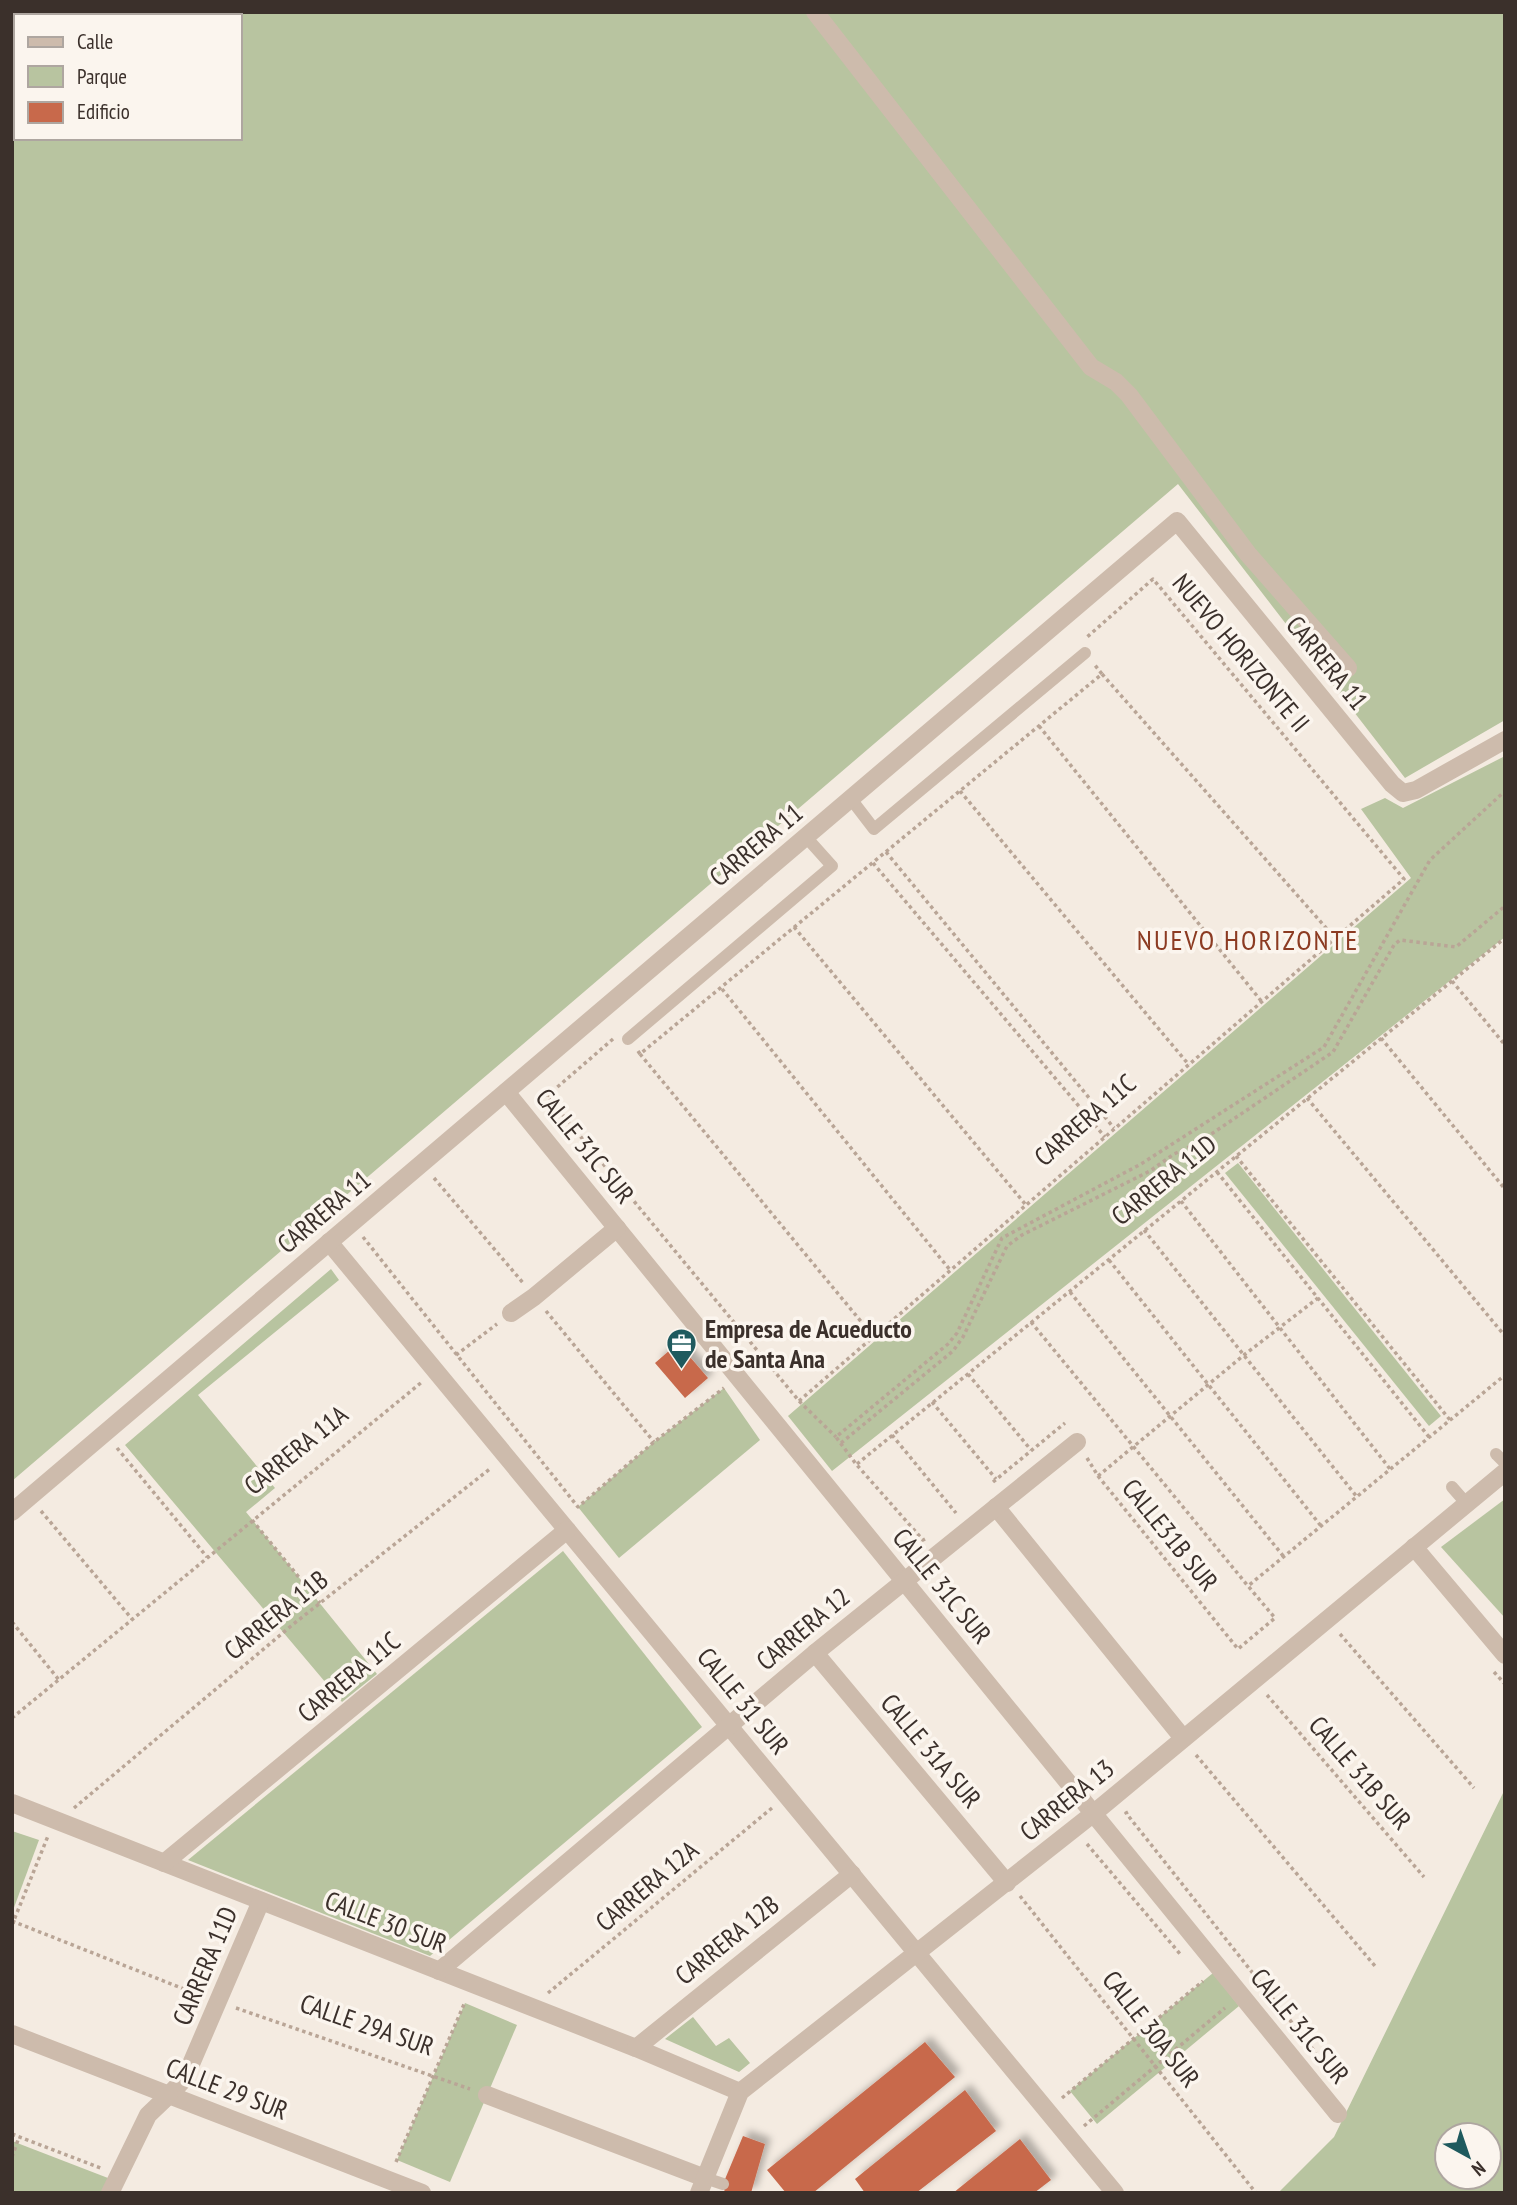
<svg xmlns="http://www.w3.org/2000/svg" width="1517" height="2205" font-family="'PT Sans Narrow',sans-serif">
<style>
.green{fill:#b8c4a0;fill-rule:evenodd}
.building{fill:#c8694b;filter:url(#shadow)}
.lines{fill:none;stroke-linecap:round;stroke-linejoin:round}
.path{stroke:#b9a596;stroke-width:3.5;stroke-dasharray:3.5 3.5;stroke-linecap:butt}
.service{stroke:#cdbbac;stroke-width:12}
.minor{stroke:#cdbbac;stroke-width:18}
.tertiary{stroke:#cdbbac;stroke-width:18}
.labels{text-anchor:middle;stroke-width:7;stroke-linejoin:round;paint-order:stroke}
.street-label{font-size:26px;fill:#3b302b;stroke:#fbf5ee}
.poi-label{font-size:26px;font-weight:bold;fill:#3b302b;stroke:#fbf5ee;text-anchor:start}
.neighbourhood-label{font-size:28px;letter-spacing:2px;fill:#8c3b22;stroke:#fbf5ee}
</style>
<defs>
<filter id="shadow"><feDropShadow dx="6" dy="-6" stdDeviation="3.5" flood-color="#0004"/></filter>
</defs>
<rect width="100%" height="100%" fill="#f4ebe1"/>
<g class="green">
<path d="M12 12H1505V720L1405 778 1178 484 12 1481ZM16 16H240V138H16Z"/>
<polygon points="1505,756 1505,937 832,1471 788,1416 1411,878 1361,809 1385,798 1403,808"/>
<polygon points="1238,1163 1441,1416 1429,1426 1225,1173"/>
<polygon points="331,1269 339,1280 198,1395 275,1488 246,1512 377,1674 342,1702 125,1445"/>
<polygon points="724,1388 760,1440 619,1558 578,1507 654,1442"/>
<polygon points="1505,1499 1505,1618 1441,1547"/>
<polygon points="563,1551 702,1727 430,1956 188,1860"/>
<path d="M1505 1789V2193H1278L1334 2137ZM1447 2135H1489V2177H1447Z"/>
<polygon points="12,1831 39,1840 12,1913"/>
<polygon points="1213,1973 1239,2006 1097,2124 1070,2091"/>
<polygon points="465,2003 517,2025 450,2182 397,2160"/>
<polygon points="693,2017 716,2046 729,2038 750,2063 739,2072 665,2039"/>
<polygon points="12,2141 108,2178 102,2193 12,2193"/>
</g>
<g class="building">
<polygon points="678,1343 708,1378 685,1398 655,1363"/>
<polygon points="925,2042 955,2077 813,2193 786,2193 767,2170"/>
<polygon points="965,2090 996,2131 916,2193 865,2193 855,2179"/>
<polygon points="743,2136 765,2144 751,2193 725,2193 723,2184"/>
<polygon points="1020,2139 1051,2180 1034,2193 953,2193"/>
</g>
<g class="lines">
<g class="path">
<polyline points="1102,674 1335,938"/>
<polyline points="1039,726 1262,1002"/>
<polyline points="960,791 1189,1065"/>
<polyline points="886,852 1114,1128"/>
<polyline points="873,863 1105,1137"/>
<polyline points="794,927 1026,1205"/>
<polyline points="1452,981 1505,1045"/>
<polyline points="722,989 950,1270"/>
<polyline points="1381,1038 1505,1189"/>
<polyline points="613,1039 547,1096 799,1401 836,1437"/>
<polyline points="638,1051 640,1054 1102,674 1094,664"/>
<polyline points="640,1054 873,1336"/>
<polyline points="1307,1098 1505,1336"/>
<polyline points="1236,1156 1450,1420"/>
<polyline points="1217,1172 1429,1437"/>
<polyline points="434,1178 524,1284"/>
<polyline points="1181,1201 1390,1469"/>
<polyline points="1144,1230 1357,1497"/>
<polyline points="363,1237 578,1507 654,1442 724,1388"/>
<polyline points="1109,1260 1321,1526"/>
<polyline points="1070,1292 1284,1557"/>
<polyline points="546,1311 654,1442"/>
<polyline points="1031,1322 1248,1586"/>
<polyline points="456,1355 497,1324"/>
<polyline points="968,1374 1031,1450"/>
<polyline points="799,1401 1404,879 1153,579 1086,638"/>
<polyline points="932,1402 996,1479"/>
<polyline points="892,1435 956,1513"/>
<polyline points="841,1443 953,1351 963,1337 1007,1246 1022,1235 1150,1171 1174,1154 1198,1143 1333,1052 1394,945 1400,940 1456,947 1505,906"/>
<polyline points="117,1448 207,1557"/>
<polyline points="1087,1458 1098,1476 1238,1649 1275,1618 1248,1586 1505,1375"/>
<polyline points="857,1464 1505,938"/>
<polyline points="1098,1476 1244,1355 1318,1298"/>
<polyline points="993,1482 1065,1423"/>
<polyline points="41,1511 132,1619"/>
<polyline points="252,1520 320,1603"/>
<polyline points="925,1539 923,1540 856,1464 836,1437 948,1344 957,1333 1002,1238 1141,1164 1324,1047 1430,860 1505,791"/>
<polyline points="12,1622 59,1680"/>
<polyline points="1340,1634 1474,1788"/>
<polyline points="1494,1672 1505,1684"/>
<polyline points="1267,1695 1424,1877"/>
<polyline points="12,1718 422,1382"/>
<polyline points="1196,1755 1375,1966"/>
<polyline points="74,1808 291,1626 491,1468"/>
<polyline points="1128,1812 1126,1813 1316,2053"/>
<polyline points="1087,1844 1181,1955"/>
<polyline points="1020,1896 1256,2193"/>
<polyline points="12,1921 199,1995"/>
<polyline points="12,1925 48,1836"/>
<polyline points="548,1993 772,1808"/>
<polyline points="236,2008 470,2089"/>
<polyline points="1062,2098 1203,1981"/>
<polyline points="1084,2126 1225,2008"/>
<polyline points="12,2134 103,2169"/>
<polyline points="12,2157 19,2137"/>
<polyline points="396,2162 465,2002"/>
</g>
<g class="service">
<polyline points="851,799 874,829 1085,653"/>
<polyline points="628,1039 832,866 806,837"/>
<polyline points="1496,1454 1505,1463"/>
<polyline points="1452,1487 1466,1503"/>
<polyline points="705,2178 723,2184"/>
</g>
<g class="minor">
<polyline points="815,12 1091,367 1116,382 1129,395 1248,554 1348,668"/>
<polyline points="130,16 141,12"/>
<polyline points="12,54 16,53"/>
<polyline points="506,1092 1338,2114"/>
<polyline points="329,1242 1115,2193"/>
<polyline points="511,1313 534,1297 617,1228"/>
<polyline points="996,1507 1183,1738"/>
<polyline points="12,1512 1177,521 1392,784 1403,793 1416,790 1505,740"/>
<polyline points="1414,1547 1505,1655"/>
<polyline points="815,1653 1007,1883"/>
<polyline points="12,1803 636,2048 740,2092"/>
<polyline points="164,1863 567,1530"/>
<polyline points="261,1901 185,2078 169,2095 422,2193"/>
<polyline points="439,1971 815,1653 1077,1442"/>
<polyline points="636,2048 852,1874"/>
<polyline points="487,2095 705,2178"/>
<polyline points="699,2193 740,2092 1094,1813 1505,1472"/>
</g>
<polyline class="tertiary" points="12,2034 169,2095 148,2115 110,2193"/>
</g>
<defs>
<symbol id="office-pin" viewBox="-11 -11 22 30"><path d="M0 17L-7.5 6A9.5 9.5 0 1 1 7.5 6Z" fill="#1f5a5e" stroke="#fbf5ee"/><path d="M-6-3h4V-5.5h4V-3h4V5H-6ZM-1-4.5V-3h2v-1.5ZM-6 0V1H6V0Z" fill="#fff"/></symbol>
</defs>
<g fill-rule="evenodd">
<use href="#office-pin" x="664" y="1326" width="35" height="47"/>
</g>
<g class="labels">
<g class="street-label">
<text transform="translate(1241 653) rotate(50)" y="9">NUEVO HORIZONTE II</text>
<text transform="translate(1327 663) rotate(51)" y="9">CARRERA 11</text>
<text transform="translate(756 845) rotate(-40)" y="9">CARRERA 11</text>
<text transform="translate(1085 1120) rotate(-41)" y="9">CARRERA 11C</text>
<text transform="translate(585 1146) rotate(51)" y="9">CALLE 31C SUR</text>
<text transform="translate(1164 1180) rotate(-39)" y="9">CARRERA 11D</text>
<text transform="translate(324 1212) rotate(-40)" y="9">CARRERA 11</text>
<text transform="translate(296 1450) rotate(-39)" y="9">CARRERA 11A</text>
<text transform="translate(1170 1535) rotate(51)" y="9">CALLE31B SUR</text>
<text transform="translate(942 1586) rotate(51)" y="9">CALLE 31C SUR</text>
<text transform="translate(276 1615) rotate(-39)" y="9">CARRERA 11B</text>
<text transform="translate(803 1629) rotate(-40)" y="9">CARRERA 12</text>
<text transform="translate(349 1677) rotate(-40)" y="9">CARRERA 11C</text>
<text transform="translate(743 1701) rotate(51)" y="9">CALLE 31 SUR</text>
<text transform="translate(931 1751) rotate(50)" y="9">CALLE 31A SUR</text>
<text transform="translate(1360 1773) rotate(49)" y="9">CALLE 31B SUR</text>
<text transform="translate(1067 1800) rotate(-39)" y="9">CARRERA 13</text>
<text transform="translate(647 1886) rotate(-40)" y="9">CARRERA 12A</text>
<text transform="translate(386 1922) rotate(21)" y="9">CALLE 30 SUR</text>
<text transform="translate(727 1940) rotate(-39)" y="9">CARRERA 12B</text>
<text transform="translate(205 1966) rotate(-67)" y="9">CARRERA 11D</text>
<text transform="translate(367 2025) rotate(19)" y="9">CALLE 29A SUR</text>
<text transform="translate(1300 2026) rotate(51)" y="9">CALLE 31C SUR</text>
<text transform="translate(1151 2029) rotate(52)" y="9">CALLE 30A SUR</text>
<text transform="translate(227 2089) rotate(21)" y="9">CALLE 29 SUR</text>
</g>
<g class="poi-label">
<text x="705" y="1338">Empresa de Acueducto<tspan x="705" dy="30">de Santa Ana</tspan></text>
</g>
<g class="neighbourhood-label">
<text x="1248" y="950">NUEVO HORIZONTE</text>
</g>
</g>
<rect width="1517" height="2205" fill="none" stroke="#3b302b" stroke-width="28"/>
<rect x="14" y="14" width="228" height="126" fill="#fbf5ee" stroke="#aea6a0" stroke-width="2"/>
<rect x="28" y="37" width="35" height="10" fill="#cdbbac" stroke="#aea6a0" stroke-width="2"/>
<text x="77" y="49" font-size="21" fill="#3b302b">Calle</text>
<rect x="28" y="66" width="35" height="21" fill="#b8c4a0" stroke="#aea6a0" stroke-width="2"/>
<text x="77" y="84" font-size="21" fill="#3b302b">Parque</text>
<rect x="28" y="102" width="35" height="21" fill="#c8694b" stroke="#aea6a0" stroke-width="2"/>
<text x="77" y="119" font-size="21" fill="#3b302b">Edificio</text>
<g transform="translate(1468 2156) rotate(140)"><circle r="33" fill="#fbf5ee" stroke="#aea6a0" stroke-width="2"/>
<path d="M0-5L12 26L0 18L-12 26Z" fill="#1f5a5e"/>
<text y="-10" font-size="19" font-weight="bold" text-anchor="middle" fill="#3b302b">N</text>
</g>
</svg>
